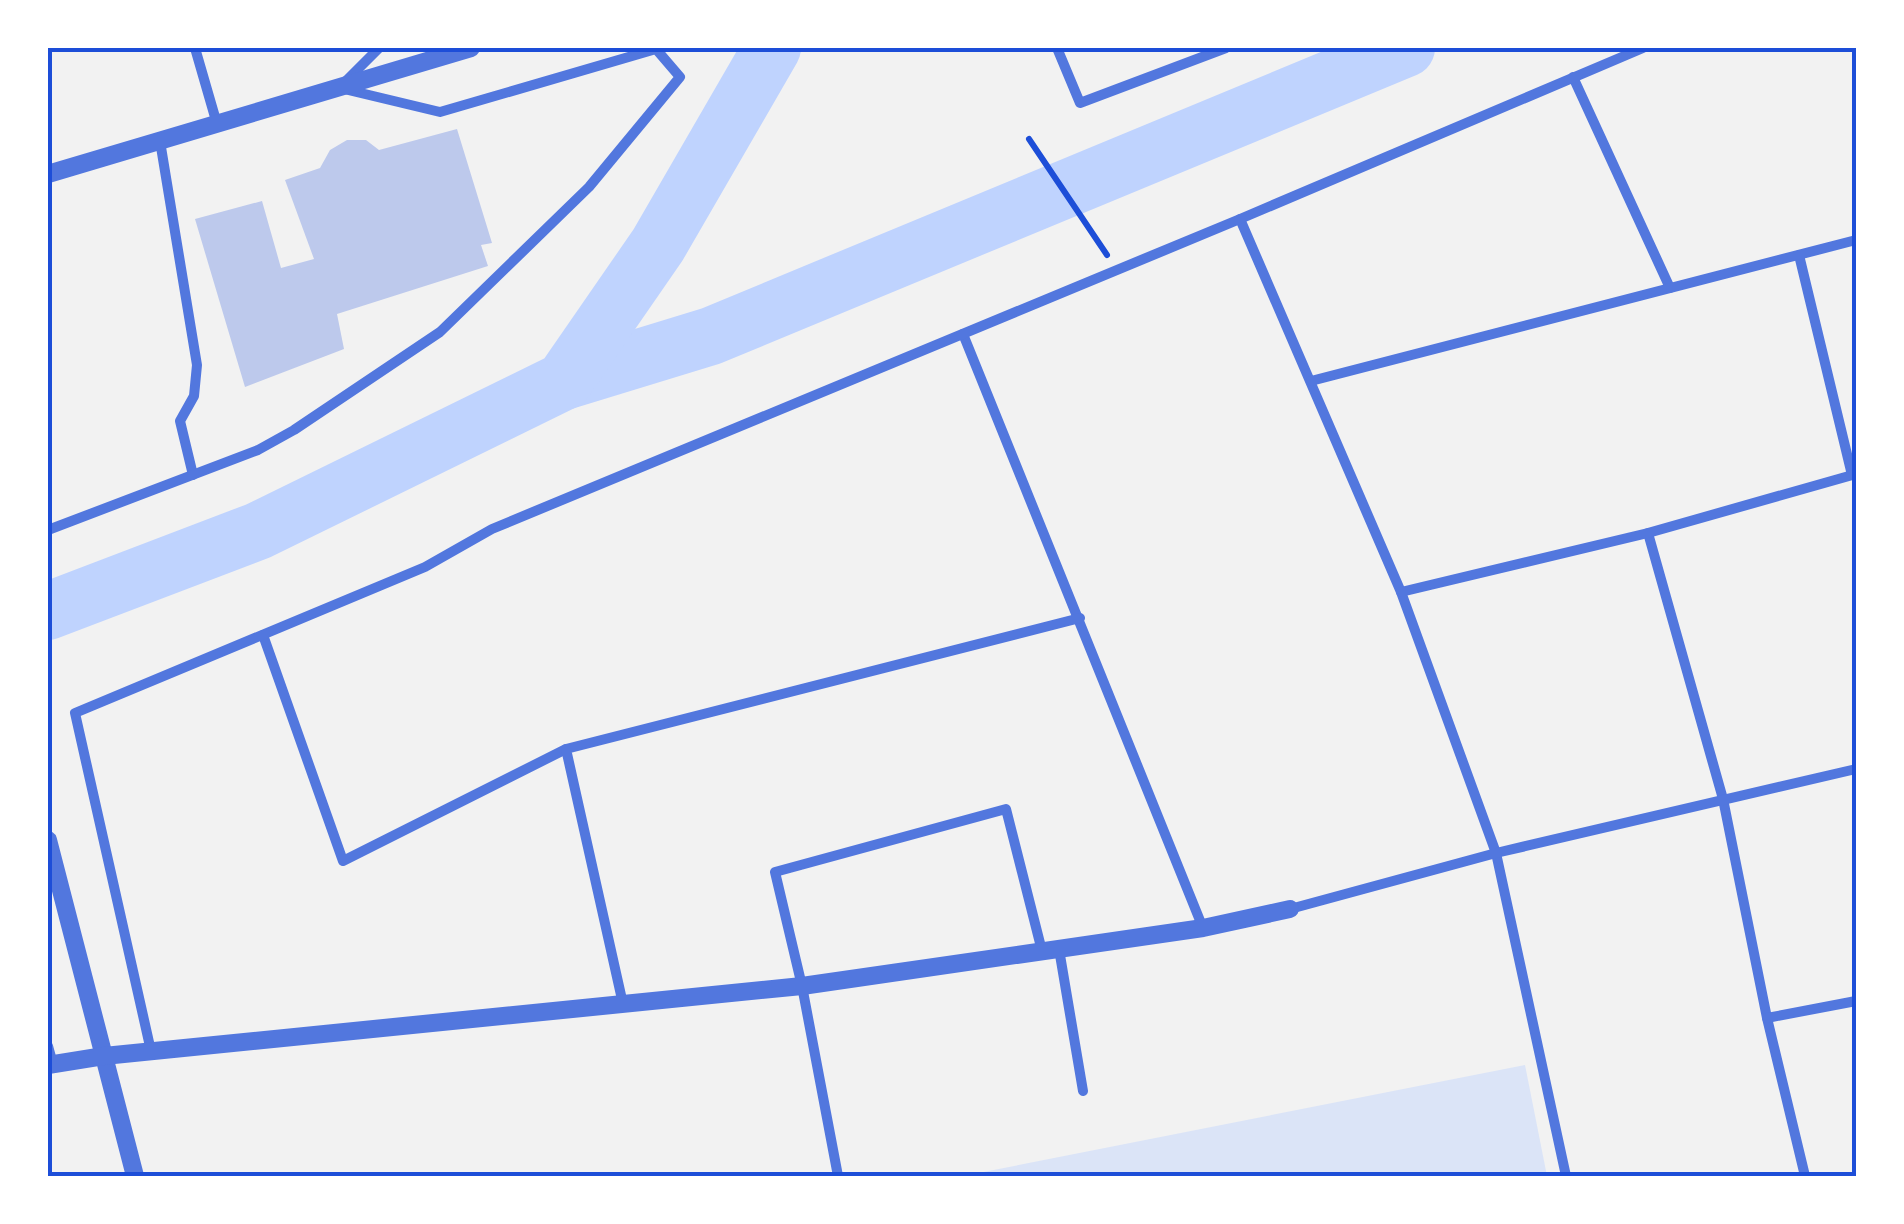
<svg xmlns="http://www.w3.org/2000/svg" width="1904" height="1224" font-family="'Golos Text',sans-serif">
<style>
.green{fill:#dbe4f7}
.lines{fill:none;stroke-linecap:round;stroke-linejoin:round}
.river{stroke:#bfd3fe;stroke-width:58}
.building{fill:#bdc9ec}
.path{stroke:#1d4ed8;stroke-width:6}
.minor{stroke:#5277de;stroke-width:10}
.tertiary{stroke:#5277de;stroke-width:18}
.neatline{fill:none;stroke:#1d4ed8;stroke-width:4}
</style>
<rect width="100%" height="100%" fill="#f2f2f2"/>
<polygon class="green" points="1525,1065 1547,1176 963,1176"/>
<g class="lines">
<g class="river">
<polyline points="564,381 711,336 1406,48"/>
<polyline points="48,611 258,531 564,381 658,245 772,48"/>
</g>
</g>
<polygon class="building" points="457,129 492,243 481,245 488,266 337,314 344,349 245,387 195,219 262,201 281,268 314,259 285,180 320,168 330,150 347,140 366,140 379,150"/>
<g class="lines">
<polyline class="path" points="1029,139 1107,255"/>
<g class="minor">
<polyline points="195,48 217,124"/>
<polyline points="1057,48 1080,103 1226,48"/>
<polyline points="1573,77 1670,288"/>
<polyline points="344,83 379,48"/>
<polyline points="160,141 197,365 194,396 180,421 193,475"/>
<polyline points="1240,219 1401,592 1496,853 1566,1176"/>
<polyline points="1799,255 1852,475"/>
<polyline points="963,334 1203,928"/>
<polyline points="1311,381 1856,240"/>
<polyline points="48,530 258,450 294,430 440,332 589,187 680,77 656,49 440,112 344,89"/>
<polyline points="1648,533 1723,799 1767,1018 1805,1176"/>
<polyline points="1401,592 1648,533 1856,474"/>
<polyline points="263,635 343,861 566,749"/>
<polyline points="1290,909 1496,853 1856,769"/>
<polyline points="1059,949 1083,1091"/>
<polyline points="623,1004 566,749 1080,618"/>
<polyline points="1767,1018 1856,1001"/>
<polyline points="48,1046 53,1064"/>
<polyline points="151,1051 75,713 425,567 492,529 1240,219 1643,48"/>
<polyline points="838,1176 802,986 775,872 1006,809 1042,951"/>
</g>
<g class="tertiary">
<polyline points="48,174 471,48"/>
<polyline points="48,840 135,1176"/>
<polyline points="48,1065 104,1056 802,986 1203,928 1290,909"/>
</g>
</g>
<rect width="1904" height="1224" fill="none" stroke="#ffffff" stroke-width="100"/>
<rect x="50" y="50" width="1804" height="1124" class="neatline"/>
</svg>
